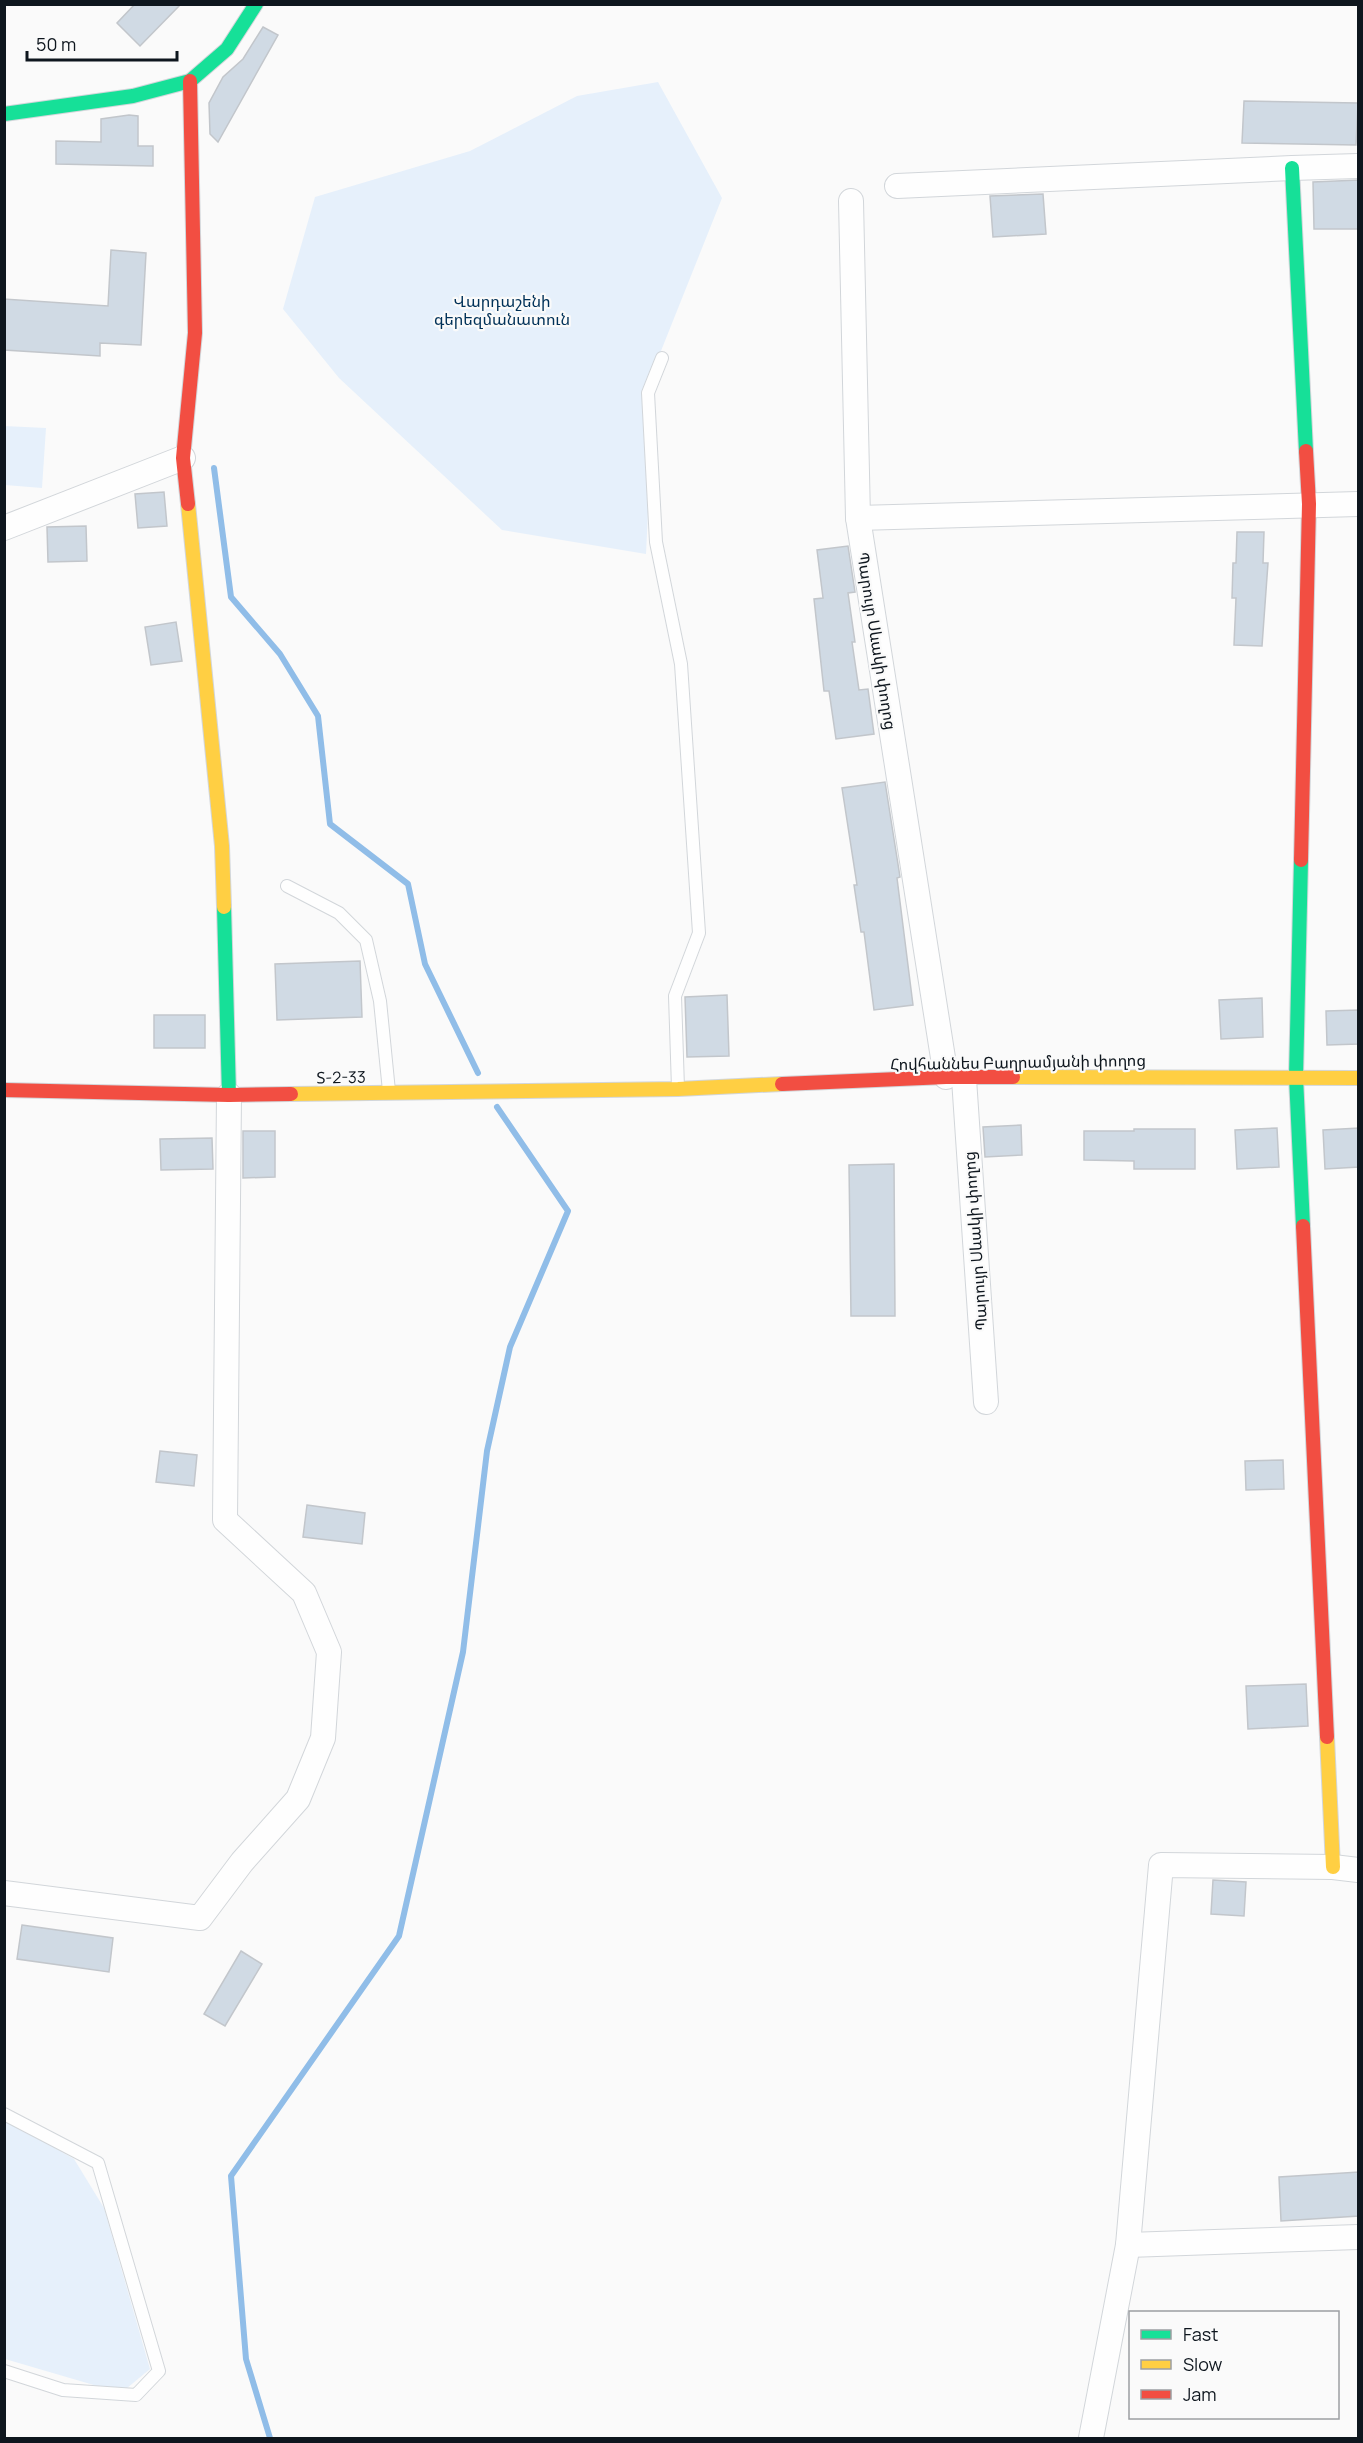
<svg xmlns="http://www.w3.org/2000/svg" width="1363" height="2443" font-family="Manrope,'Noto Sans Armenian',sans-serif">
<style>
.green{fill:#e6f0fb}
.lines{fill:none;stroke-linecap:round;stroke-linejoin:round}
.stream{stroke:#90bde8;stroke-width:6}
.building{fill:#d0dae4;stroke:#c2c6cb;stroke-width:1.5}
.lane-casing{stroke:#d2d6da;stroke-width:14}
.street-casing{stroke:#d2d6da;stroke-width:26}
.fast-casing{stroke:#d2d6da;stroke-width:16}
.slow-casing{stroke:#d2d6da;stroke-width:16}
.jam-casing{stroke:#d2d6da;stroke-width:16}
.lane{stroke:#fefefe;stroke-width:12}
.street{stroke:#fefefe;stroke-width:24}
.fast{stroke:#16e098;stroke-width:14}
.slow{stroke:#ffcf43;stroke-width:14}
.jam{stroke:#f24e42;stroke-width:14}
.labels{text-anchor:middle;stroke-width:4.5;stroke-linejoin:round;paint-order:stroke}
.park-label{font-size:16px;fill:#003158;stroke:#fafafa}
.street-label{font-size:16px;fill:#0e161e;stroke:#fafafa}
</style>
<rect width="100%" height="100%" fill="#fafafa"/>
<g class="green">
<polygon points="658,82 722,198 655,366 646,554 502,530 339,378 283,309 315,197 470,151 577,96"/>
<polygon points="4,426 46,428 42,488 5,485"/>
<polygon points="4,2119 74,2159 104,2208 150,2369 121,2393 5,2359"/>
</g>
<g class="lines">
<g class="stream">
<polyline points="214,468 231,597 280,654 318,716 330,824 408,884 425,964 478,1073"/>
<polyline points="270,2438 246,2359 231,2176 399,1936 463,1652 487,1451 510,1347 568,1211 497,1107"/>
</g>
</g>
<g class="building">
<polygon points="135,4 181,4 140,46 117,23"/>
<polygon points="263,27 278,35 218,142 210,134 209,103 223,77 243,59"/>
<polygon points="1244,101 1358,103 1356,145 1242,143"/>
<polygon points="129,115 138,116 138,146 153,146 153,166 56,164 56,141 101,142 101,119"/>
<polygon points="1359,180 1359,229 1314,229 1313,182"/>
<polygon points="1043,194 1046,234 993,237 990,196"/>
<polygon points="111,250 146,253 141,345 100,343 100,356 4,350 4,299 108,306"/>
<polygon points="164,492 167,526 138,528 135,494"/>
<polygon points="86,526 87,561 48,562 47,527"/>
<polygon points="1237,532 1264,532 1263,563 1268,563 1262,646 1234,645 1236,598 1232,598 1233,563 1236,563"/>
<polygon points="848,546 855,592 848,593 855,642 852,642 859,690 868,689 874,734 836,739 829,691 824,691 814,599 823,598 817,550"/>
<polygon points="176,622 182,661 151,665 145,627"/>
<polygon points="885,782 900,877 897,878 913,1005 874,1010 864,932 861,932 854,885 857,885 842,788"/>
<polygon points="360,961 362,1017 277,1020 275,964"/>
<polygon points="727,995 729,1056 687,1057 685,997"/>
<polygon points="1262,998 1263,1037 1221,1039 1219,1000"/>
<polygon points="1359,1010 1359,1044 1327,1045 1326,1011"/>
<rect x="154" y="1015" width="51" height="33"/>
<polygon points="1021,1125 1022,1155 985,1157 983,1127"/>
<polygon points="1277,1128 1279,1167 1237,1169 1235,1130"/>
<polygon points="1359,1128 1359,1167 1325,1169 1323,1130"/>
<polygon points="1134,1129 1195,1129 1195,1169 1134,1169 1134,1161 1084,1160 1084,1131 1134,1131"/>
<polygon points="243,1131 275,1131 275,1177 243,1178"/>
<polygon points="212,1138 213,1169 161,1170 160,1139"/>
<polygon points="894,1164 895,1316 851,1316 849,1165"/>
<polygon points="160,1451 197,1455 194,1486 156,1482"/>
<polygon points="1283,1460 1284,1489 1246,1490 1245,1461"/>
<polygon points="307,1505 365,1513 362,1544 303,1537"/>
<polygon points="1306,1684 1308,1726 1248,1729 1246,1686"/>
<polygon points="1213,1880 1246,1882 1244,1916 1211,1914"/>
<polygon points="22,1925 113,1938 109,1972 17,1959"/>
<polygon points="241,1951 262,1964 225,2026 204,2014"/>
<polygon points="1359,2172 1359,2216 1281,2221 1279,2177"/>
</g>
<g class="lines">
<defs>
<g id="lane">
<polyline points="662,358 648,393 656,542 681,664 699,933 675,996 678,1088"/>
<polyline points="287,886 339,913 366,940 380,1001 389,1091"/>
<polyline points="4,2114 98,2163 159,2371 136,2395 63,2390 4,2371"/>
</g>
<g id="street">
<polyline points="897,186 1292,168 1358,166"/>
<polyline points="851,201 858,518 946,1077"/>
<polyline points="858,518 1358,504"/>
<polyline points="4,528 183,458"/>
<polyline points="964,1079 986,1402"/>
<polyline points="4,1893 200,1918 242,1862 298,1799 323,1738 329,1652 304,1593 225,1520 229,1095"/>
<polyline points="1128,2245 1358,2237"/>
<polyline points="1091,2438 1128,2245 1161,1865 1333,1867 1358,1870"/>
</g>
<g id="fast">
<polyline points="4,114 133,96 190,81 227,49 256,4"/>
<polyline points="1292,168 1306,451"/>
<polyline points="1301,860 1296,1077 1303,1226"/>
<polyline points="224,907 229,1095"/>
</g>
<g id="slow">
<polyline points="188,504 222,846 224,907"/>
<polyline points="1013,1077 1358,1078"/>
<polyline points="291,1094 678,1089 782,1084"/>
<polyline points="1327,1737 1333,1867"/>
</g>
<g id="jam">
<polyline points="188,504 183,458 195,333 190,81"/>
<polyline points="1301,860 1309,504 1306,451"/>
<polyline points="782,1084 946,1077 1013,1077"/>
<polyline points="4,1090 229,1095 291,1094"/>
<polyline points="1303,1226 1327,1737"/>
</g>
</defs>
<use href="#lane" class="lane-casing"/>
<use href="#street" class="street-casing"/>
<use href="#fast" class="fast-casing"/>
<use href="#slow" class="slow-casing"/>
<use href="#jam" class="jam-casing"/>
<use href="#lane" class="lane"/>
<use href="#street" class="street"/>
<use href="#fast" class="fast"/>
<use href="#slow" class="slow"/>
<use href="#jam" class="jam"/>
</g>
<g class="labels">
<g class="park-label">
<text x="502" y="307">Վարդաշենի<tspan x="502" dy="18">գերեզմանատուն</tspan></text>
</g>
<g class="street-label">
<text transform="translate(877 641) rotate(81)" y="6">Պարույր Սևակի փողոց</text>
<text transform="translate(1018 1062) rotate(-1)" y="6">Հովհաննես Բաղրամյանի փողոց</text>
<text transform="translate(341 1077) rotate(-1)" y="6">Տ-2-33</text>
<text transform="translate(975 1241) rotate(-94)" y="6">Պարույր Սևակի փողոց</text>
</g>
</g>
<rect width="1363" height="2443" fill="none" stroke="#0e161e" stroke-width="12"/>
<rect x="1129" y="2311" width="210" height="108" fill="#fafafa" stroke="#9c9fa2" stroke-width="1.5"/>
<rect x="1141" y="2330" width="30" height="9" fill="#16e098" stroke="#9c9fa2" stroke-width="1.5"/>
<text x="1183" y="2341" font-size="18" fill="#0e161e">Fast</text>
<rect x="1141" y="2360" width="30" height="9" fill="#ffcf43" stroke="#9c9fa2" stroke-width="1.5"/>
<text x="1183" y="2371" font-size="18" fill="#0e161e">Slow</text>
<rect x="1141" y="2390" width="30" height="9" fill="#f24e42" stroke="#9c9fa2" stroke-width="1.5"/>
<text x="1183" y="2401" font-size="18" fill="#0e161e">Jam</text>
<path d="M27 51v9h150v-9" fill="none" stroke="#0e161e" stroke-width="3"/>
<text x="36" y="51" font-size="18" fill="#0e161e" stroke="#fafafa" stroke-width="4.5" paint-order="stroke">50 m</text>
</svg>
